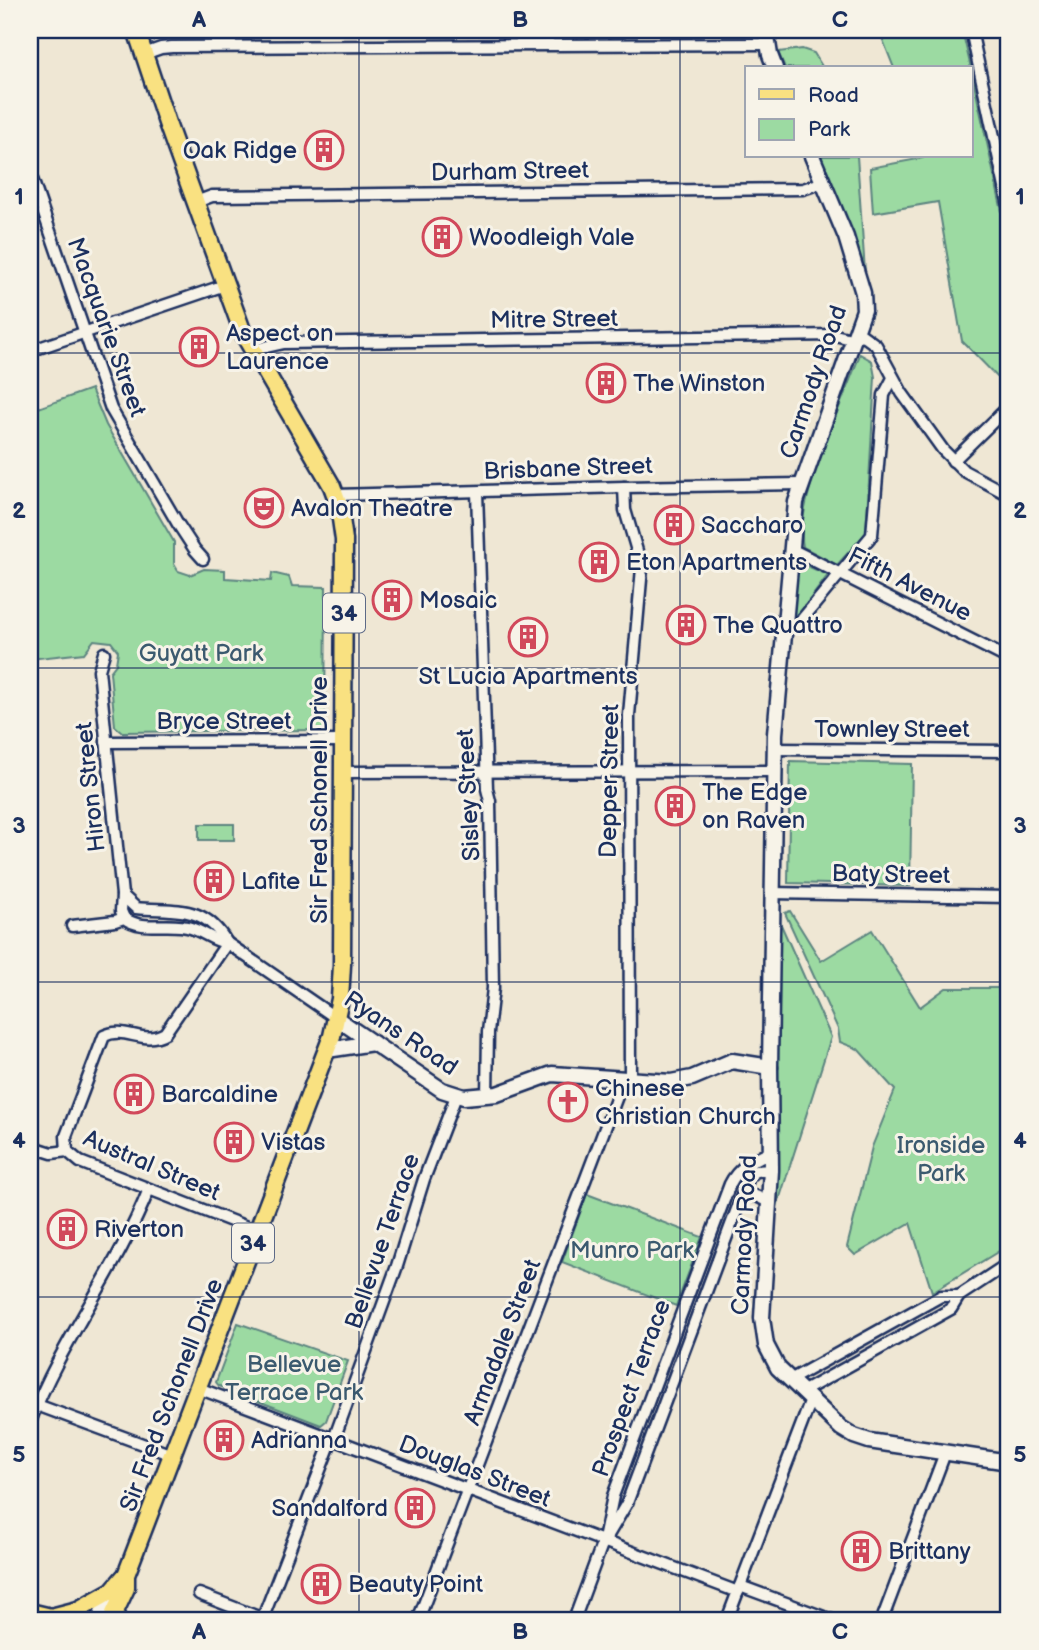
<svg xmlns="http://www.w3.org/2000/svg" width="1039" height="1650" font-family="'Balsamiq Sans',sans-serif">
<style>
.green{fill:#9cdaa2;stroke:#5c8480;stroke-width:2}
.water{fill:#7ac6da;stroke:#548aa8;stroke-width:2}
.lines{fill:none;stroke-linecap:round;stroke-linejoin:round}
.street-casing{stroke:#1b2f5e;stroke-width:15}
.secondary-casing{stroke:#1b2f5e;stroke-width:19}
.primary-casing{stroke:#1b2f5e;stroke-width:21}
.street{stroke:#f7f3e8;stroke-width:10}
.secondary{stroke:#f7f3e8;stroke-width:14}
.primary{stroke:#f9e181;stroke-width:16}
.grid{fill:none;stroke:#1b2f5e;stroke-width:2;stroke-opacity:0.55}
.labels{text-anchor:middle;stroke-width:6;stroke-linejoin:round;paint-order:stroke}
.shield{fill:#f7f3e8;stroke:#5d6a87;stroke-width:2}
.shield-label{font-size:23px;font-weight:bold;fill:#1b2f5e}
.poi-label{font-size:24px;fill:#1b2f5e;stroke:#f7f3e8;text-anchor:start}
.street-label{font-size:24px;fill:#1b2f5e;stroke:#f7f3e8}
.park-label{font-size:24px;fill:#3b5a6f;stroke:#f7f3e8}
.neatline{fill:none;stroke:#1b2f5e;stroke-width:2.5}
.grid-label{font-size:23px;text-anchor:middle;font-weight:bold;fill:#1b2f5e}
</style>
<rect width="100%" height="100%" fill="#efe7d4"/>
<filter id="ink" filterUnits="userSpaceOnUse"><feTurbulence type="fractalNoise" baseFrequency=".0143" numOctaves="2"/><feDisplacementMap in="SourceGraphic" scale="14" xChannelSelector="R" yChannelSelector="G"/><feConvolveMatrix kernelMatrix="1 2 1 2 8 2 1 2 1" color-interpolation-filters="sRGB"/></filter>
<g filter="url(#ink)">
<g class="green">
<polygon points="879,30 962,30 971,68 894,68"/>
<polygon points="802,49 814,53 823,68 785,68 778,52"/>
<polygon points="971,69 1009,244 1009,389 962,341 938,202 873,213 870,168 923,158 923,156 971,156"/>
<polygon points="819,156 857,156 865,272"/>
<path d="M860 354 872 361 875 377 866 533 837 565 803 547C794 502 844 400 860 354Z"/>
<polygon points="91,389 106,425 174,542 174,564 178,571 190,575 204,569 225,570 225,578 271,581 272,573 289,577 292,586 326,587 325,730 122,732 115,726 110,672 116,664 118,651 111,642 94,640 84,653 30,659 30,411"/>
<polygon points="798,562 828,575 795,619 793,610"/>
<polygon points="790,761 912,764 910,886 788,883"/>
<rect x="199" y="824" width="35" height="16"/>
<polygon points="790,911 821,961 872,930 920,1007 946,988 1009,988 1009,1245 932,1292 910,1223 855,1255 847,1247 872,1147 895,1090 858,1049 840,1042 838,1029 785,913"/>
<polygon points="778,918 831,1037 775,1213"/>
<polygon points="587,1194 702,1237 676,1306 562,1262"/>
<polygon points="238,1323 348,1361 326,1421 321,1425 219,1386 216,1382"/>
</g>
<polygon class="water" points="30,814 33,823 30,836 33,859 36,913 30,955"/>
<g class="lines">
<defs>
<g id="street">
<polyline points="971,30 1009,206"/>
<polyline points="144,54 161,48 172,47 768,44"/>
<polyline points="30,173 111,409 178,524 195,550 203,559"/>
<polyline points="196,202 212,196 803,189 824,182"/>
<polyline points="858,332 876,345 902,393 943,450 964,471 1009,495"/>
<polyline points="252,350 283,343 835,335 855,340"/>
<polyline points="30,351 225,285"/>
<polyline points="953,461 1009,406"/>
<polyline points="624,487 625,510 642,568 629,715 630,1079"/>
<polyline points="477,492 487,789 490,801 493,988 488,1032 487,1096"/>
<polyline points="336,495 624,487 801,484"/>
<polyline points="791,549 1009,659"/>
<polyline points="783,630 799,623 872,535 884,395 893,378"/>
<polyline points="104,653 99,670 122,895 121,911 124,918"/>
<polyline points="106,742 341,741"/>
<polyline points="774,749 1009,751"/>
<polyline points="341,772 774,771"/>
<polyline points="771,893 1009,897"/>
<path d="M122 895 136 908C175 912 204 903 227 943"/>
<path d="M72 926 115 921 124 918C143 932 170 921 191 928 204 932 213 941 227 943L336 1018"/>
<polyline points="30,1146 52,1153 67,1151"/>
<path d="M67 1151 66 1136 104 1036C125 1025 143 1046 165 1033L227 943"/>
<polyline points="67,1151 80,1162 257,1231"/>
<polyline points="743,1195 756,1196 769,1202"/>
<polyline points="790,1380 941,1296 959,1296"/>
<polyline points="198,1388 738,1592"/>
<polyline points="802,1392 951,1309 959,1296 1009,1263"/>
<polyline points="37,1405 172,1455"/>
<path d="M30 1422C61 1341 117 1270 149 1189"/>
<polyline points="334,1439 397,1266 424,1179 456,1096"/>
<path d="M605 1535 613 1496 730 1184C739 1166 754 1160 772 1151"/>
<polyline points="740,1586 832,1620"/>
<polyline points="199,1594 266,1620"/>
<polyline points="262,1620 332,1439"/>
<polyline points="418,1620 624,1078"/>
<polyline points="574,1620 601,1547 627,1503 749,1177 756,1171 771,1170"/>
<polyline points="727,1620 811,1400"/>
<polyline points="882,1620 945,1453"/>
</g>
<g id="secondary">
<polyline points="766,30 770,55 775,68"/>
<polyline points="812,156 846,237 863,293 864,310 796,502 775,734 770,1067 771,1170 762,1318 766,1345 778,1368 841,1428 854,1436 869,1441 1009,1462"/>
<polyline points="336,1018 442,1090 464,1097 497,1094 552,1074 671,1082 692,1078 732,1061 770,1067"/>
<polyline points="327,1050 373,1043"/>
<polyline points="99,1620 112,1591"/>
</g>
<g id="primary">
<polyline points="30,1612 51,1617 78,1610 112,1591 124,1577"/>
<polyline points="111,1620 126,1588 126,1575 332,1036 340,999 342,965 344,540 339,505 332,486 243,333 168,126 136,30"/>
</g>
</defs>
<use href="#street" class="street-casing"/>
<use href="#secondary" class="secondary-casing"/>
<use href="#primary" class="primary-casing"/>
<use href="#street" class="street"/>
<use href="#secondary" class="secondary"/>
<use href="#primary" class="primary"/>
</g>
</g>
<path class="grid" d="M359 30V1620M680 30V1620M30 353H1009M30 668H1009M30 982H1009M30 1297H1009"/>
<defs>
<symbol id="building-ring" viewBox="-11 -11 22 22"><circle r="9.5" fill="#f7f3e8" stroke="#d1495b" stroke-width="1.5"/><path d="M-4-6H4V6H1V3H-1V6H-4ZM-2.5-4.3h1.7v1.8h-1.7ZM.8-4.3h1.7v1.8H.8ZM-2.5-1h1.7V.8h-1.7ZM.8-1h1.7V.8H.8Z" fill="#d1495b"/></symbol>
<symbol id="theatre-ring" viewBox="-11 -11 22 22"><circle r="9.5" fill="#f7f3e8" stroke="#d1495b" stroke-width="1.5"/><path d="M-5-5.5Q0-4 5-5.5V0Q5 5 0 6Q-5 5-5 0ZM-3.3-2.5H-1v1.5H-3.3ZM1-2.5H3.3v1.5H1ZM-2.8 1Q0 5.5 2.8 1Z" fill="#d1495b"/></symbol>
<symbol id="church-ring" viewBox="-11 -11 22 22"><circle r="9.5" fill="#f7f3e8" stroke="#d1495b" stroke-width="1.5"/><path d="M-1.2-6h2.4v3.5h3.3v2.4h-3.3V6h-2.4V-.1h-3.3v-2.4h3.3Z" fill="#d1495b"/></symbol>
</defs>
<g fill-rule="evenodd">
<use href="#building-ring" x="302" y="128" width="44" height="44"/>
<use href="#building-ring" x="420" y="215" width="44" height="44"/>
<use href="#building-ring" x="177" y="325" width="44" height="44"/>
<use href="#building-ring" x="584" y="361" width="44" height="44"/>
<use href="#theatre-ring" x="242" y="486" width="44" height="44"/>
<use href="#building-ring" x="652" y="503" width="44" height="44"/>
<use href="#building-ring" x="577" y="540" width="44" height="44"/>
<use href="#building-ring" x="370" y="578" width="44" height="44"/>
<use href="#building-ring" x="664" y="603" width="44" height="44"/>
<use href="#building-ring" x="506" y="615" width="44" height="44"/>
<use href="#building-ring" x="653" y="784" width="44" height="44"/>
<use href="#building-ring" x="192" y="859" width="44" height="44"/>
<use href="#building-ring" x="112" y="1072" width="44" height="44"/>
<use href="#church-ring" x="546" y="1080" width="44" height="44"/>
<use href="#building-ring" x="212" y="1120" width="44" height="44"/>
<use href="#building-ring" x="45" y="1207" width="44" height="44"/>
<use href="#building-ring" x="202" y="1418" width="44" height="44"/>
<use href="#building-ring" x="393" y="1486" width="44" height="44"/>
<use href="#building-ring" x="839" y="1529" width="44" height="44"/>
<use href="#building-ring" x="299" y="1562" width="44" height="44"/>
</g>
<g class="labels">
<g class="shield">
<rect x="323" y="593.5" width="42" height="39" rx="5"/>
<rect x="232" y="1223.5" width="42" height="39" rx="5"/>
</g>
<g class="shield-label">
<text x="344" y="621">34</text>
<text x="253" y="1251">34</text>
</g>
<g class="poi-label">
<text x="297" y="158" text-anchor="end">Oak Ridge</text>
<text x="469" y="245">Woodleigh Vale</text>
<text x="226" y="341">Aspect on<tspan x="226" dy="28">Laurence</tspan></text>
<text x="633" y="391">The Winston</text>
<text x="291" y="516">Avalon Theatre</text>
<text x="701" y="533">Saccharo</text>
<text x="626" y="570">Eton Apartments</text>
<text x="419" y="608">Mosaic</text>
<text x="713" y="633">The Quattro</text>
<text x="528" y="684" text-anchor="middle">St Lucia Apartments</text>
<text x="702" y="800">The Edge<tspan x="702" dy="28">on Raven</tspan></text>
<text x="241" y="889">Lafite</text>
<text x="595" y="1096">Chinese<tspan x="595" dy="28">Christian Church</tspan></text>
<text x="161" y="1102">Barcaldine</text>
<text x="261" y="1150">Vistas</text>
<text x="94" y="1237">Riverton</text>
<text x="251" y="1448">Adrianna</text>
<text x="388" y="1516" text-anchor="end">Sandalford</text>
<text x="888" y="1559">Brittany</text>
<text x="348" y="1592">Beauty Point</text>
</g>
<g class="street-label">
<text transform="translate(510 171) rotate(-1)" y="8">Durham Street</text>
<text transform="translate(554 319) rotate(-1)" y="8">Mitre Street</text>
<text transform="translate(107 327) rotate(70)" y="8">Macquarie Street</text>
<text transform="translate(813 382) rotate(-71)" y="8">Carmody Road</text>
<text transform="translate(568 468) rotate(-2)" y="8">Brisbane Street</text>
<text transform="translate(910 584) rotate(27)" y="8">Fifth Avenue</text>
<text x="224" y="729">Bryce Street</text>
<text x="892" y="737">Townley Street</text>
<text transform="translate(609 781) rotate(-89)" y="8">Depper Street</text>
<text transform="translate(90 787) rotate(-96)" y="8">Hiron Street</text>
<text transform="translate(468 795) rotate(-93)" y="8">Sisley Street</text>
<text transform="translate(319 800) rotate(-90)" y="8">Sir Fred Schonell Drive</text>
<text transform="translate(891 874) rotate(1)" y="8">Baty Street</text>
<text transform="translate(401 1033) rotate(34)" y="8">Ryans Road</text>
<text transform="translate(152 1165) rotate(23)" y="8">Austral Street</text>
<text transform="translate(744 1235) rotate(-87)" y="8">Carmody Road</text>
<text transform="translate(382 1241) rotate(-71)" y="8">Bellevue Terrace</text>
<text transform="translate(502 1342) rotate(-69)" y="8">Armadale Street</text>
<text transform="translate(631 1388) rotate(-70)" y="8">Prospect Terrace</text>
<text transform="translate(171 1395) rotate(-69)" y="8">Sir Fred Schonell Drive</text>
<text transform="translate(475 1471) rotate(21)" y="8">Douglas Street</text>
</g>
<g class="park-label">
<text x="201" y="661">Guyatt Park</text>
<text x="941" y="1153">Ironside<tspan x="941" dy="28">Park</tspan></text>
<text x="632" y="1258">Munro Park</text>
<text x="294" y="1372">Bellevue<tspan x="294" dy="28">Terrace Park</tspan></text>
</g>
</g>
<rect width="1039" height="1650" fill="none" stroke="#f7f3e8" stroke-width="77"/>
<rect x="745" y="66" width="228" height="91" fill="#f7f3e8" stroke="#9fa5b1" stroke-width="2"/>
<rect x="759" y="89" width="35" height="10" fill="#f9e181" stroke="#9fa5b1" stroke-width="2"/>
<text x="808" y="102" font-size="21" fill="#1b2f5e">Road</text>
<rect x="759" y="119" width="35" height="21" fill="#9cdaa2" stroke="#9fa5b1" stroke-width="2"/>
<text x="808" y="136" font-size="21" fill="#1b2f5e">Park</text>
<rect x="38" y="38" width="962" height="1574" class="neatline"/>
<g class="grid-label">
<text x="199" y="27">A</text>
<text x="520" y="27">B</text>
<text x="840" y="27">C</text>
<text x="19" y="204">1</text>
<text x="1020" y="204">1</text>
<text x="19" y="518">2</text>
<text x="1020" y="518">2</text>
<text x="19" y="833">3</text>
<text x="1020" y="833">3</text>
<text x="19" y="1148">4</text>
<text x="1020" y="1148">4</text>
<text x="19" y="1462">5</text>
<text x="1020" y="1462">5</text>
<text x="199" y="1639">A</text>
<text x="520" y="1639">B</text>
<text x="840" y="1639">C</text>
</g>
</svg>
